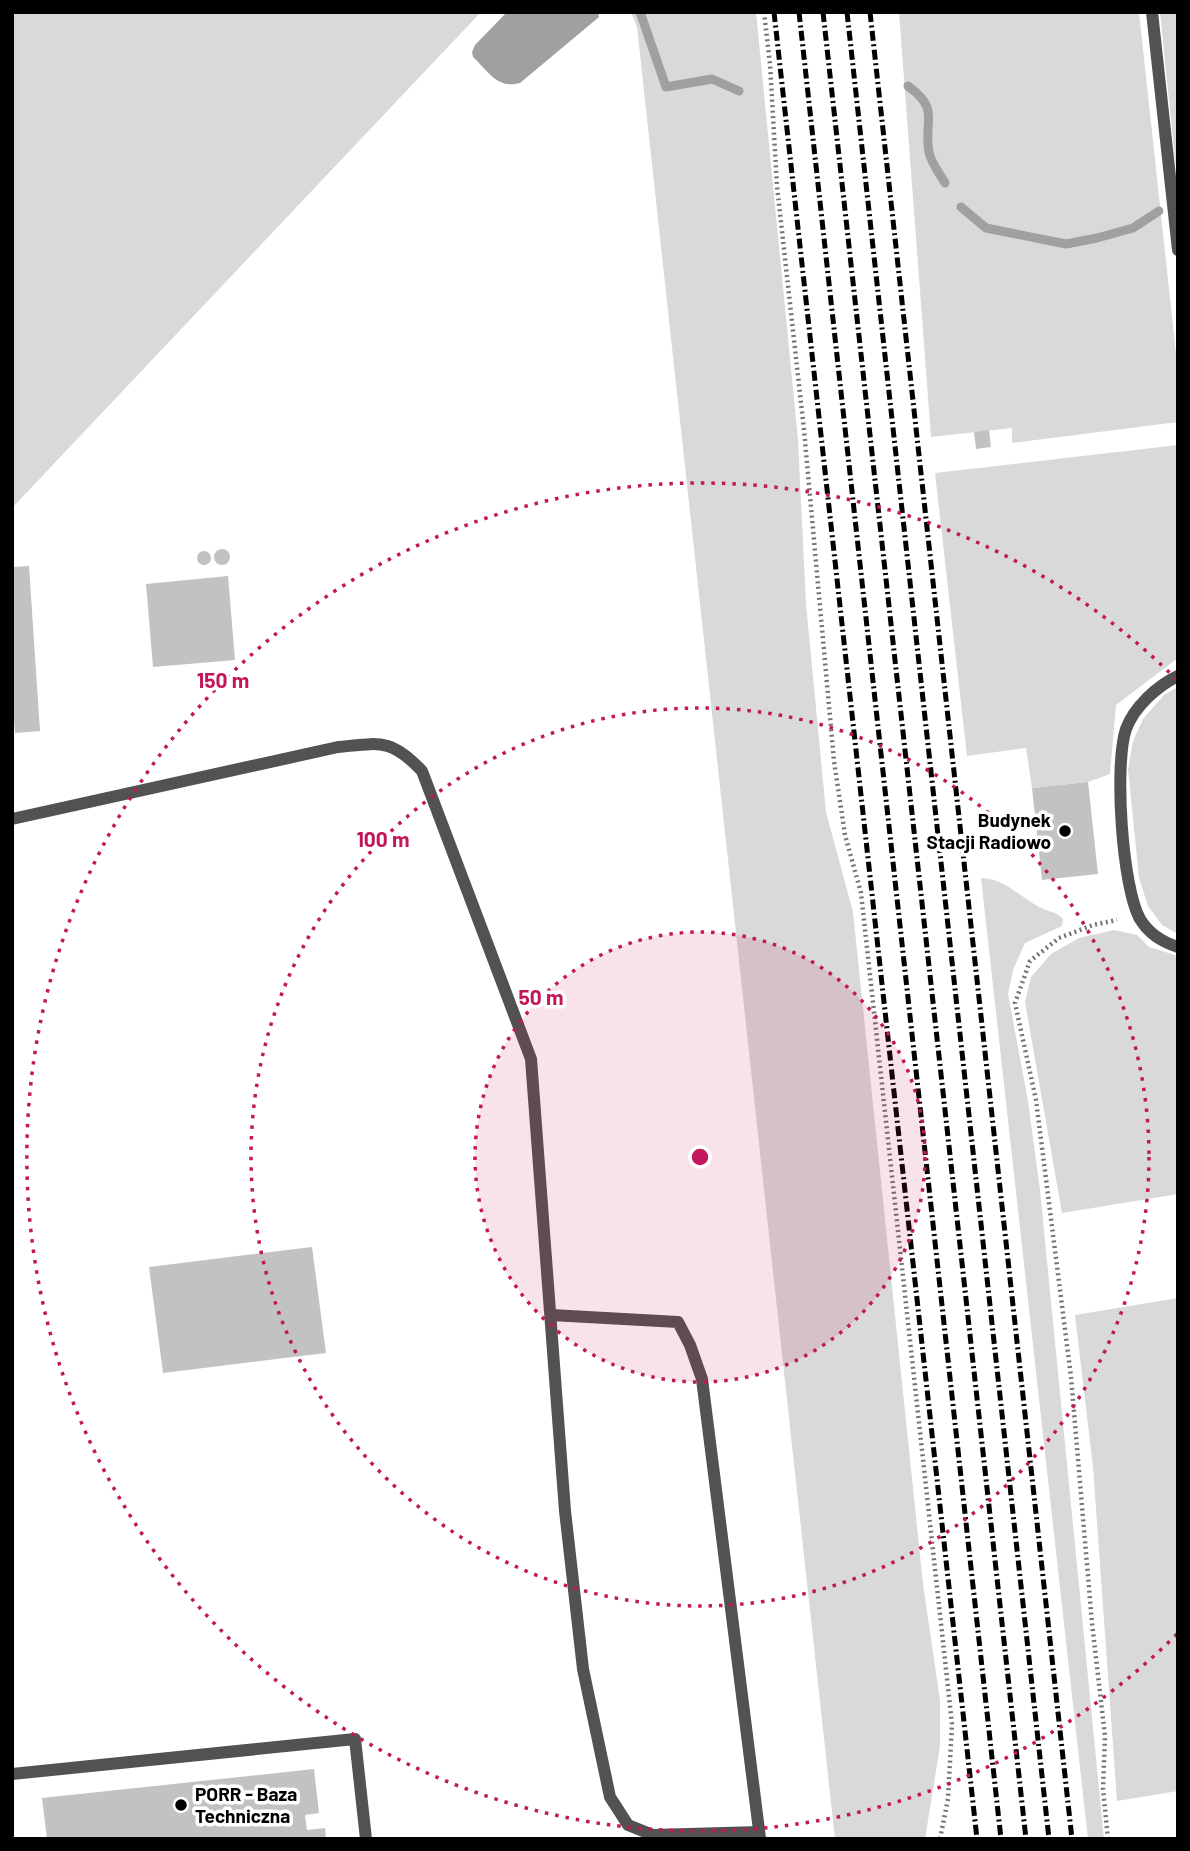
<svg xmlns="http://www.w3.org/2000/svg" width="1190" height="1851" font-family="Barlow,sans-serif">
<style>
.green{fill:#d9d9d9}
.water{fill:#a0a0a0}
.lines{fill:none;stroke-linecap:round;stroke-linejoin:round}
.stream{stroke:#a0a0a0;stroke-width:9}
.building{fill:#c2c2c2}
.path{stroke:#747474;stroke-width:4.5;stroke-dasharray:2 3.5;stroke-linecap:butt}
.lane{stroke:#525252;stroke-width:12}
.rail{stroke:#000;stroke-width:5;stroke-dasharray:10 3.5 2 3.5;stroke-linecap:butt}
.ring{fill:none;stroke:#c2185b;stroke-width:3.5;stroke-dasharray:3.5 7}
.poi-dot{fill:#000;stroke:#fff;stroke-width:2.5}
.labels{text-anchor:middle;stroke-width:7;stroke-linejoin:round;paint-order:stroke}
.poi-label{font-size:19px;font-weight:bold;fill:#000;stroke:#fff;text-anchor:end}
.centre{fill:#c2185b;stroke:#fff;stroke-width:3.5}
.ring-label{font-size:21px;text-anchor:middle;font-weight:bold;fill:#c2185b;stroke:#fff;stroke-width:7;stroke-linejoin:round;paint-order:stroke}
</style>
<rect width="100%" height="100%" fill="#fff"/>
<g class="green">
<polygon points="12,12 481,12 12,508"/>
<polygon points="631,12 756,12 798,440 806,604 826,812 853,912 923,1584 940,1700 940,1746 925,1839 835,1839 637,27"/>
<polygon points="899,12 1139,12 1178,372 1178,422 1012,443 1012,428 931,437"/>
<polygon points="1160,12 1178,12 1178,189"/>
<polygon points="1178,445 1178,658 1116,705 1110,774 1088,782 1032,788 1026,748 967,756 935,473"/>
<polygon points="1178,687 1178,934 1162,925 1148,906 1139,878 1128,769 1133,741 1143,719 1165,694"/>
<path d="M981 878C1006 879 1018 896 1039 907 1048 912 1056 911 1063 919L1062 926 1025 943 1013 970 1008 994 1028 1101 1040 1190 1104 1839H1088Z"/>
<polygon points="1114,930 1137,935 1149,947 1178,956 1178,1194 1062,1213 1025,1002 1031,977 1051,954 1079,938"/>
<polygon points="1178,1298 1178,1791 1117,1801 1093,1467 1075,1315"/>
</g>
<path class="water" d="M507 12H598L599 17 520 83C497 89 489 72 473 57L472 52 475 45Z"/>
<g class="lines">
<g class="stream">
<polyline points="640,12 666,87 712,79 739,91"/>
<path d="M908 86C941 110 923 120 929 152 931 163 940 174 945 183"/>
<polyline points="961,207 986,228 1066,244 1097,238 1133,228 1159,211"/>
</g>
</g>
<g class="building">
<polygon points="989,430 991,447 976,449 974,432"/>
<circle cx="222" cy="557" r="8"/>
<circle cx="204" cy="558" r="7"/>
<polygon points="29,566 40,731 15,733 12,693 12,567"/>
<polygon points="228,576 235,660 153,667 146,584"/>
<polygon points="1088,782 1098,874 1042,880 1032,788"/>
<polygon points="312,1247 326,1353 163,1373 149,1267"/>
<polygon points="314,1769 319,1813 305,1815 307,1830 325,1828 326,1839 47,1839 42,1798"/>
</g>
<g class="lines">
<g class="path">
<polyline points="764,12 770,64 777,186 804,430 834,761 845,835 861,893 952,1724 948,1799 940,1839"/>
<polyline points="1108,1839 1103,1789 1105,1736 1092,1623 1071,1377 1036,1100 1015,1003 1030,961 1059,938 1093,925 1117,920"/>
</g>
<g class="lane">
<polyline points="1152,12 1178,250"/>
<path d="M1178 676C1157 686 1134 707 1126 729 1114 764 1122 887 1140 919 1149 934 1162 942 1178 947"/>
<path d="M12 819 338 747C380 743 391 738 422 771L531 1059 565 1511 583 1669 610 1797 628 1825 653 1835 759 1832"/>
<polyline points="551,1315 678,1322 690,1345 702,1379 760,1838"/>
<polyline points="12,1774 355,1739 366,1839"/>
</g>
<g class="rail">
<polyline points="774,12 977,1839"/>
<polyline points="799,12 1001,1839"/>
<polyline points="823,12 1026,1839"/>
<polyline points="847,12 1049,1839"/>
<polyline points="870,12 1072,1839"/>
</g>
</g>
<circle cx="700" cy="1157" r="225" fill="#c2185b" fill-opacity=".12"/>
<g class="ring">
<circle cx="700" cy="1157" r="225"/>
<circle cx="700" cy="1157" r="449"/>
<path d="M1177 1634A674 674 0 1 1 1177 680"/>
</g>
<g class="poi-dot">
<circle cx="1065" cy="831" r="7"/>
<circle cx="181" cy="1805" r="7"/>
</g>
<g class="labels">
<g class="poi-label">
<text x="1051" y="827">Budynek<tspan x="1051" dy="22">Stacji Radiowo</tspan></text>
<text x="195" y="1801" text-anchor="start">PORR - Baza<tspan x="195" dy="22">Techniczna</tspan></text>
</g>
</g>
<circle cx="700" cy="1157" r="10" class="centre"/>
<g class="ring-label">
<text x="223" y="688">150 m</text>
<text x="383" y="847">100 m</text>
<text x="541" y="1005">50 m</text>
</g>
<rect width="1190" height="1851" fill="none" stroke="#000000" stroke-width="28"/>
</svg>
